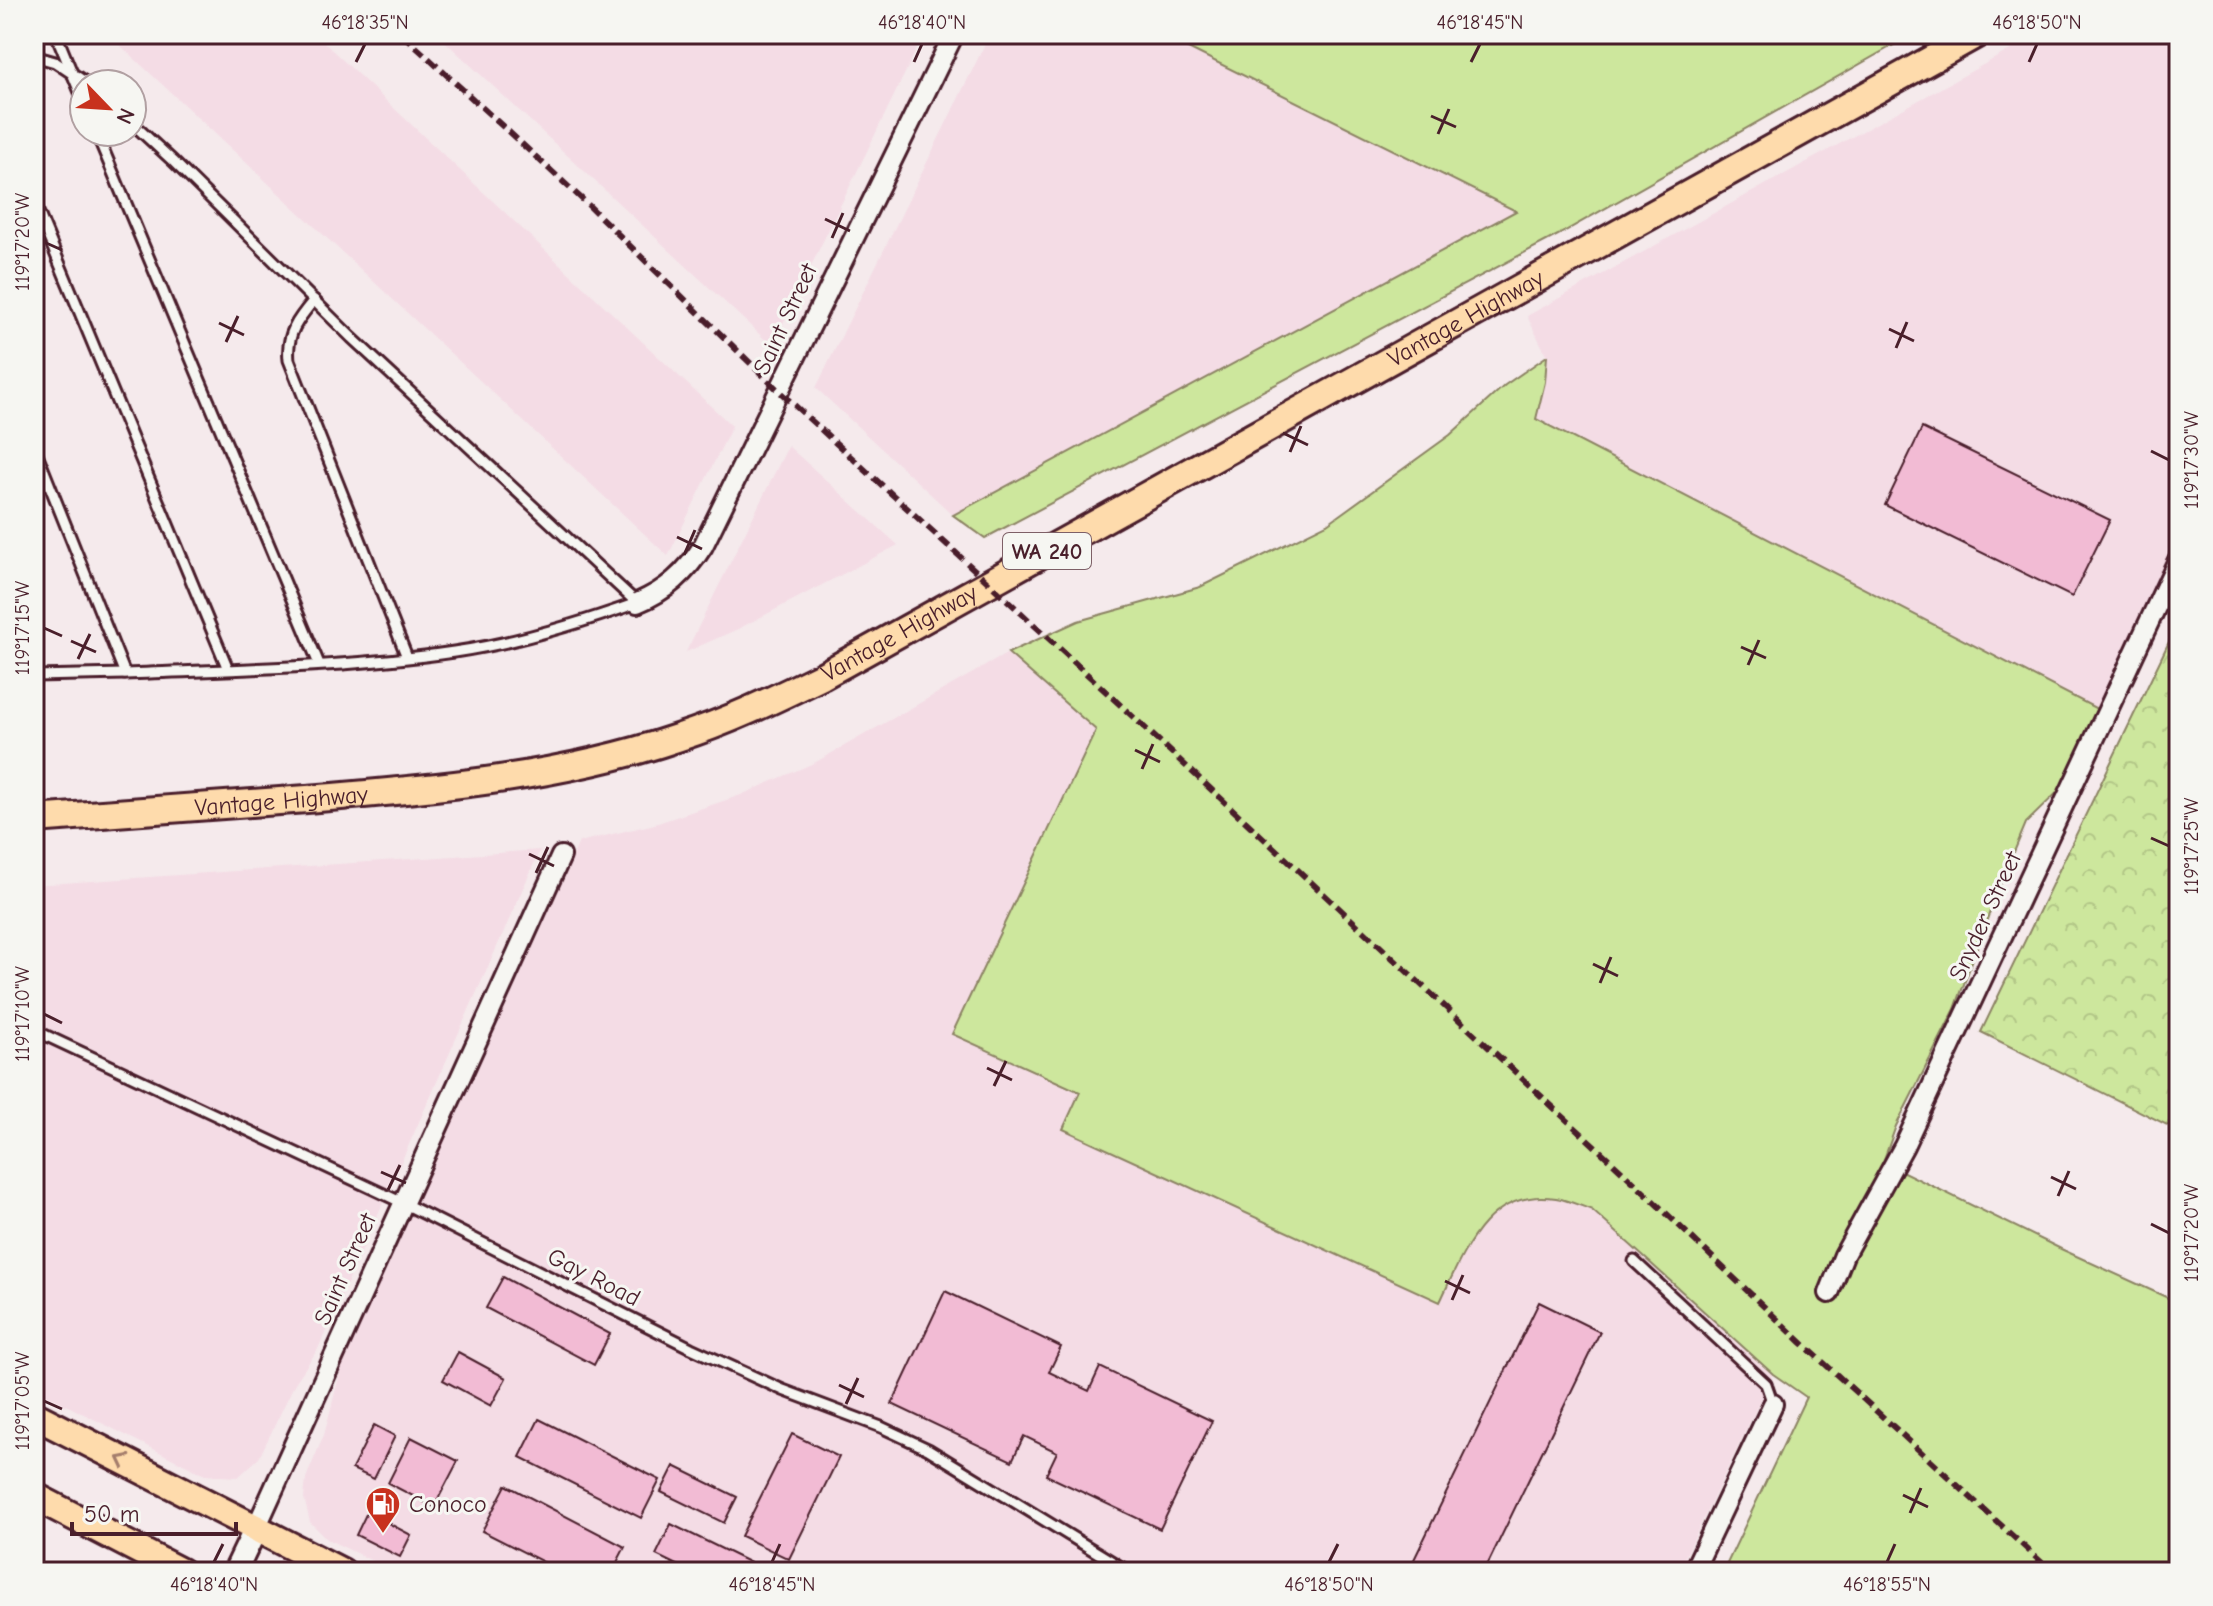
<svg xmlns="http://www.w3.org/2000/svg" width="2213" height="1606" font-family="'Comic Neue',sans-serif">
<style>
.built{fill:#f4dce5}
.grass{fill:#cde79d;stroke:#8c8364;stroke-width:2}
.park{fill:url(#park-crowns);stroke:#8c8364;stroke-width:2}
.building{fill:#f2bbd4;stroke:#4a1f2b;stroke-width:2}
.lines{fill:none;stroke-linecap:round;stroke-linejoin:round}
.service-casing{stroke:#4a1f2b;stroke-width:15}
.minor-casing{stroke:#4a1f2b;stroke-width:24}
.tertiary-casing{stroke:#4a1f2b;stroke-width:28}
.primary-casing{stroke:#4a1f2b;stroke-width:32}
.service{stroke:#f6f6f2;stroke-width:9}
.minor{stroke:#f6f6f2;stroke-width:18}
.tertiary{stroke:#f6f6f2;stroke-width:22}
.primary{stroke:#fedbac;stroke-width:26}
.rail{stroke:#4a1f2b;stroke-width:6;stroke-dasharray:12 6;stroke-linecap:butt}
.oneway{stroke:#a47d6c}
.ticks{fill:none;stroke:#4a1f2b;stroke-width:3}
.labels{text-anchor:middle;stroke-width:6;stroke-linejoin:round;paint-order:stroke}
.shield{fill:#f6f6f2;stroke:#7e6067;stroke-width:2}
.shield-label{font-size:22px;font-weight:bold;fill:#4a1f2b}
.street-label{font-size:24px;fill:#4a1f2b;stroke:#f6f6f2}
.poi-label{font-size:24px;fill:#4a1f2b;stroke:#f6f6f2;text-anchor:start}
.neatline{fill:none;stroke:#4a1f2b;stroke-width:3}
.ticks-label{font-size:20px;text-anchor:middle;fill:#4a1f2b}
</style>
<defs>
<pattern id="park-crowns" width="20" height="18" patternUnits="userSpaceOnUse" patternTransform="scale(2)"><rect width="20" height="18" fill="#cde79d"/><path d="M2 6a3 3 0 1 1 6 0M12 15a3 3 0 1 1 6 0" fill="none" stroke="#b2c687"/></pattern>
</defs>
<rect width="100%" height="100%" fill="#f5eaec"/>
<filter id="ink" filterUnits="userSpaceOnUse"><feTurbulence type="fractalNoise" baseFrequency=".0125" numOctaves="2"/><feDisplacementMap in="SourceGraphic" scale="16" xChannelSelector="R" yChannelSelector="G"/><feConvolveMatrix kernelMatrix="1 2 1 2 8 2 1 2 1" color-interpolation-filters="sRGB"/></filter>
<g filter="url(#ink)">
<g class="built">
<polygon points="108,34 315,34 732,426 668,556"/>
<polygon points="437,34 924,34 772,346"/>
<polygon points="990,34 1160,34 1517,211 953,515 816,388"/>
<polygon points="2039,34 2179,34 2179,545 2101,711 1535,419 1545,382 1547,356 1527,316"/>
<polygon points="788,446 898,545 740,628 686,652"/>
<polygon points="1008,653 1096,729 952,1035 1080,1092 1063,1129 1440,1302 1469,1241 1490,1217 1521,1198 1557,1198 1592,1210 1773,1374 1678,1572 395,1572 327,1539 310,1522 304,1498 306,1478 324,1435 341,1369 579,842 655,824 741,795 816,762"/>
<polygon points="540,850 318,1349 295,1383 259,1458 238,1477 205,1475 34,1389 34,885"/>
</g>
<g class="grass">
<polygon points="1160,34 1913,34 1558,235 985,538 953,515 1516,211"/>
<path d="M1547 356 1545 382 1536 419 2101 711 2076 774 2026 823 1994 900 1955 1009 1896 1126 1883 1162 2061 1249 2179 1303V1572H1723L1806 1397 1773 1374 1592 1210C1581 1206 1568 1200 1556 1198 1487 1188 1464 1251 1440 1302L1063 1129 1080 1092 952 1034 1096 730 1008 653 1078 621 1200 587 1327 524 1450 435 1505 385Z"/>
</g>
<polygon class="park" points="2179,621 2179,1131 1981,1032"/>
<g class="building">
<polygon points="1922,428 2110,520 2072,597 1885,505"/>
<polygon points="503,1277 610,1334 594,1365 486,1308"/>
<polygon points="945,1291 1061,1347 1049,1372 1089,1391 1100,1367 1212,1421 1160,1529 1046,1475 1057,1452 1024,1436 1012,1461 892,1404"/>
<polygon points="1539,1302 1600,1332 1484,1572 1408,1572"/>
<polygon points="458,1352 506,1378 491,1406 443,1380"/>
<polygon points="539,1419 660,1480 641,1518 520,1457"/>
<polygon points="374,1425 395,1436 374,1479 352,1469"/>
<polygon points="792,1434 839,1457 789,1559 741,1536"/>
<polygon points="411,1437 458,1461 434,1507 388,1483"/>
<polygon points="674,1466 737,1497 724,1523 661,1492"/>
<polygon points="506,1485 625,1547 612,1572 563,1572 482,1531"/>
<polygon points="367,1512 411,1535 400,1557 356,1535"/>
<polygon points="671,1524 769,1572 691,1572 656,1555"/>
</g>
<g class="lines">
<defs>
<g id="service">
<polyline points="56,34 84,102"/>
<polyline points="34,56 55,62 88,84"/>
<polyline points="96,132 319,664"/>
<polyline points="34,202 228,669"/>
<path d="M314 300C298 319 286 334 289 360L407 657"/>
<path d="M34 446 125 674C234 669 346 668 454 652 516 643 578 624 637 603L352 338 173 161 132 123"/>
<polyline points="34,676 125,674"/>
<polyline points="34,1030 403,1203 691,1348 783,1390 881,1427 928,1449 1129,1572"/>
<polyline points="1634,1261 1766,1384 1773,1404"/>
</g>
<g id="minor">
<path d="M637 603C666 591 686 573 703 546L954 34"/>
<polyline points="1829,1293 1844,1255 1904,1146 2179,558"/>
<polyline points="256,1528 561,856"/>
<polyline points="1693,1572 1773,1404"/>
</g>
<polyline id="tertiary" points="235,1572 256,1528"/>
<g id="primary">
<path id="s1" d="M34 819C125 813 216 806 307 799 430 789 559 778 677 738 727 722 775 699 822 676L1977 34"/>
<polyline points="34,1415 342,1572"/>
<polyline points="34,1496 181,1572"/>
</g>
</defs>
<use href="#service" class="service-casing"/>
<use href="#minor" class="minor-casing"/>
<use href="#tertiary" class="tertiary-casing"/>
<use href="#primary" class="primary-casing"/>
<use href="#service" class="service"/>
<use href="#minor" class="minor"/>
<use href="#tertiary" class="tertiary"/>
<use href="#primary" class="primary"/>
<polyline class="rail" points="402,34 583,200 780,392 989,583 1625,1174 1801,1342 2052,1572"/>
</g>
<defs><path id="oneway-chevron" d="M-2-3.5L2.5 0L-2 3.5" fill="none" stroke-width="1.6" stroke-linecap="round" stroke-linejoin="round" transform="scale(2)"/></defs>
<use class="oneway" href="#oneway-chevron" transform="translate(123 1460) rotate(-153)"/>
</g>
<path class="ticks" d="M356 62 365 44M914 62 922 44M1471 62 1480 44M2029 62 2037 44M1431 116 1456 127M1438 134 1449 109M825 219 850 231M832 238 843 213M44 242 62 250M219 323 244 335M1889 329 1914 341M226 342 238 316M1896 348 1907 322M1283 433 1308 445M2151 451 2169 460M1290 452 1301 426M677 537 702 549M684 555 695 530M44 628 62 636M71 641 96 652M1741 647 1766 658M78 659 90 634M1748 665 1759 640M1135 750 1160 762M1142 769 1153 744M2151 838 2169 846M529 854 554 866M536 873 548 847M1593 964 1618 976M1600 983 1611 957M44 1014 62 1023M987 1068 1012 1080M994 1086 1006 1061M381 1172 406 1183M2051 1177 2076 1189M388 1190 400 1165M2058 1196 2069 1171M2151 1224 2169 1233M1445 1281 1470 1293M1452 1300 1463 1275M839 1385 864 1397M44 1401 62 1409M846 1404 858 1378M1903 1495 1928 1507M1910 1513 1921 1488M214 1562 223 1544M772 1562 780 1544M1329 1562 1338 1544M1887 1562 1895 1544"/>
<defs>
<symbol id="fuel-pin" viewBox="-11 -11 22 30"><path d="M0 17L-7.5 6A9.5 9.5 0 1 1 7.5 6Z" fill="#c8321e" stroke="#f6f6f2"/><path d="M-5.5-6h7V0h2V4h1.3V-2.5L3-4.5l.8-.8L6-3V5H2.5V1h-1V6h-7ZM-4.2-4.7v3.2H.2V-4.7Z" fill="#fff"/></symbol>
</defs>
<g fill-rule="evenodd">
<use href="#fuel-pin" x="363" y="1484" width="40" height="54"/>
</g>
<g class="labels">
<rect class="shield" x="1003" y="533" width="88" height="36" rx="6"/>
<g class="shield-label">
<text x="1047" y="559">WA 240</text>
</g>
<g class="street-label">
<text dy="8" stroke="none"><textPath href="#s1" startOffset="1544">Vantage Highway</textPath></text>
<text transform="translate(785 319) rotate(-65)" y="8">Saint Street</text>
<text dy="8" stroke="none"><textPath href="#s1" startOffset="896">Vantage Highway</textPath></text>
<text dy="8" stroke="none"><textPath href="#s1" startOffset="248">Vantage Highway</textPath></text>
<text transform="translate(1985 916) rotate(-65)" y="8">Snyder Street</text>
<text transform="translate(345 1269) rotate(-66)" y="8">Saint Street</text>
<text transform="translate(594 1277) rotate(27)" y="8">Gay Road</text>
</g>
<g class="poi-label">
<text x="409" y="1512">Conoco</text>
</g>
</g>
<rect width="2213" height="1606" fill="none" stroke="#f6f6f2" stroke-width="88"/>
<g transform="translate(108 108) rotate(115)"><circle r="38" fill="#f6f6f2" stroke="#b1a0a2" stroke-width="2"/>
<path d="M0-6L14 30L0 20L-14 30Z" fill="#c8321e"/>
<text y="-12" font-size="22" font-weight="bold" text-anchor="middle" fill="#4a1f2b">N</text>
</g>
<path d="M72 1522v12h164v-12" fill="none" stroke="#4a1f2b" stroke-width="4"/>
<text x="84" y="1522" font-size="24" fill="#4a1f2b" stroke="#f6f6f2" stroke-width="6" paint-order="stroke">50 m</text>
<rect x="44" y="44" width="2125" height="1518" class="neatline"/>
<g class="ticks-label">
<text x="365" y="29">46°18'35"N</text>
<text x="922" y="29">46°18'40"N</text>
<text x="1480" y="29">46°18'45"N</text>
<text x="2037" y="29">46°18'50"N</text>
<text transform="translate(22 242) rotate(-90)" y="7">119°17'20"W</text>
<text transform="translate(2191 460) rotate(-90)" y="7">119°17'30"W</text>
<text transform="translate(22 628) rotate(-90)" y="7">119°17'15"W</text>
<text transform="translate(2191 846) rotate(-90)" y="7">119°17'25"W</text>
<text transform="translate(22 1014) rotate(-90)" y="7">119°17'10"W</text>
<text transform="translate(2191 1233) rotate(-90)" y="7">119°17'20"W</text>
<text transform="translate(22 1401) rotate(-90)" y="7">119°17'05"W</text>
<text x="214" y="1591">46°18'40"N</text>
<text x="772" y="1591">46°18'45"N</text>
<text x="1329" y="1591">46°18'50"N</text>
<text x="1887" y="1591">46°18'55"N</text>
</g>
</svg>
